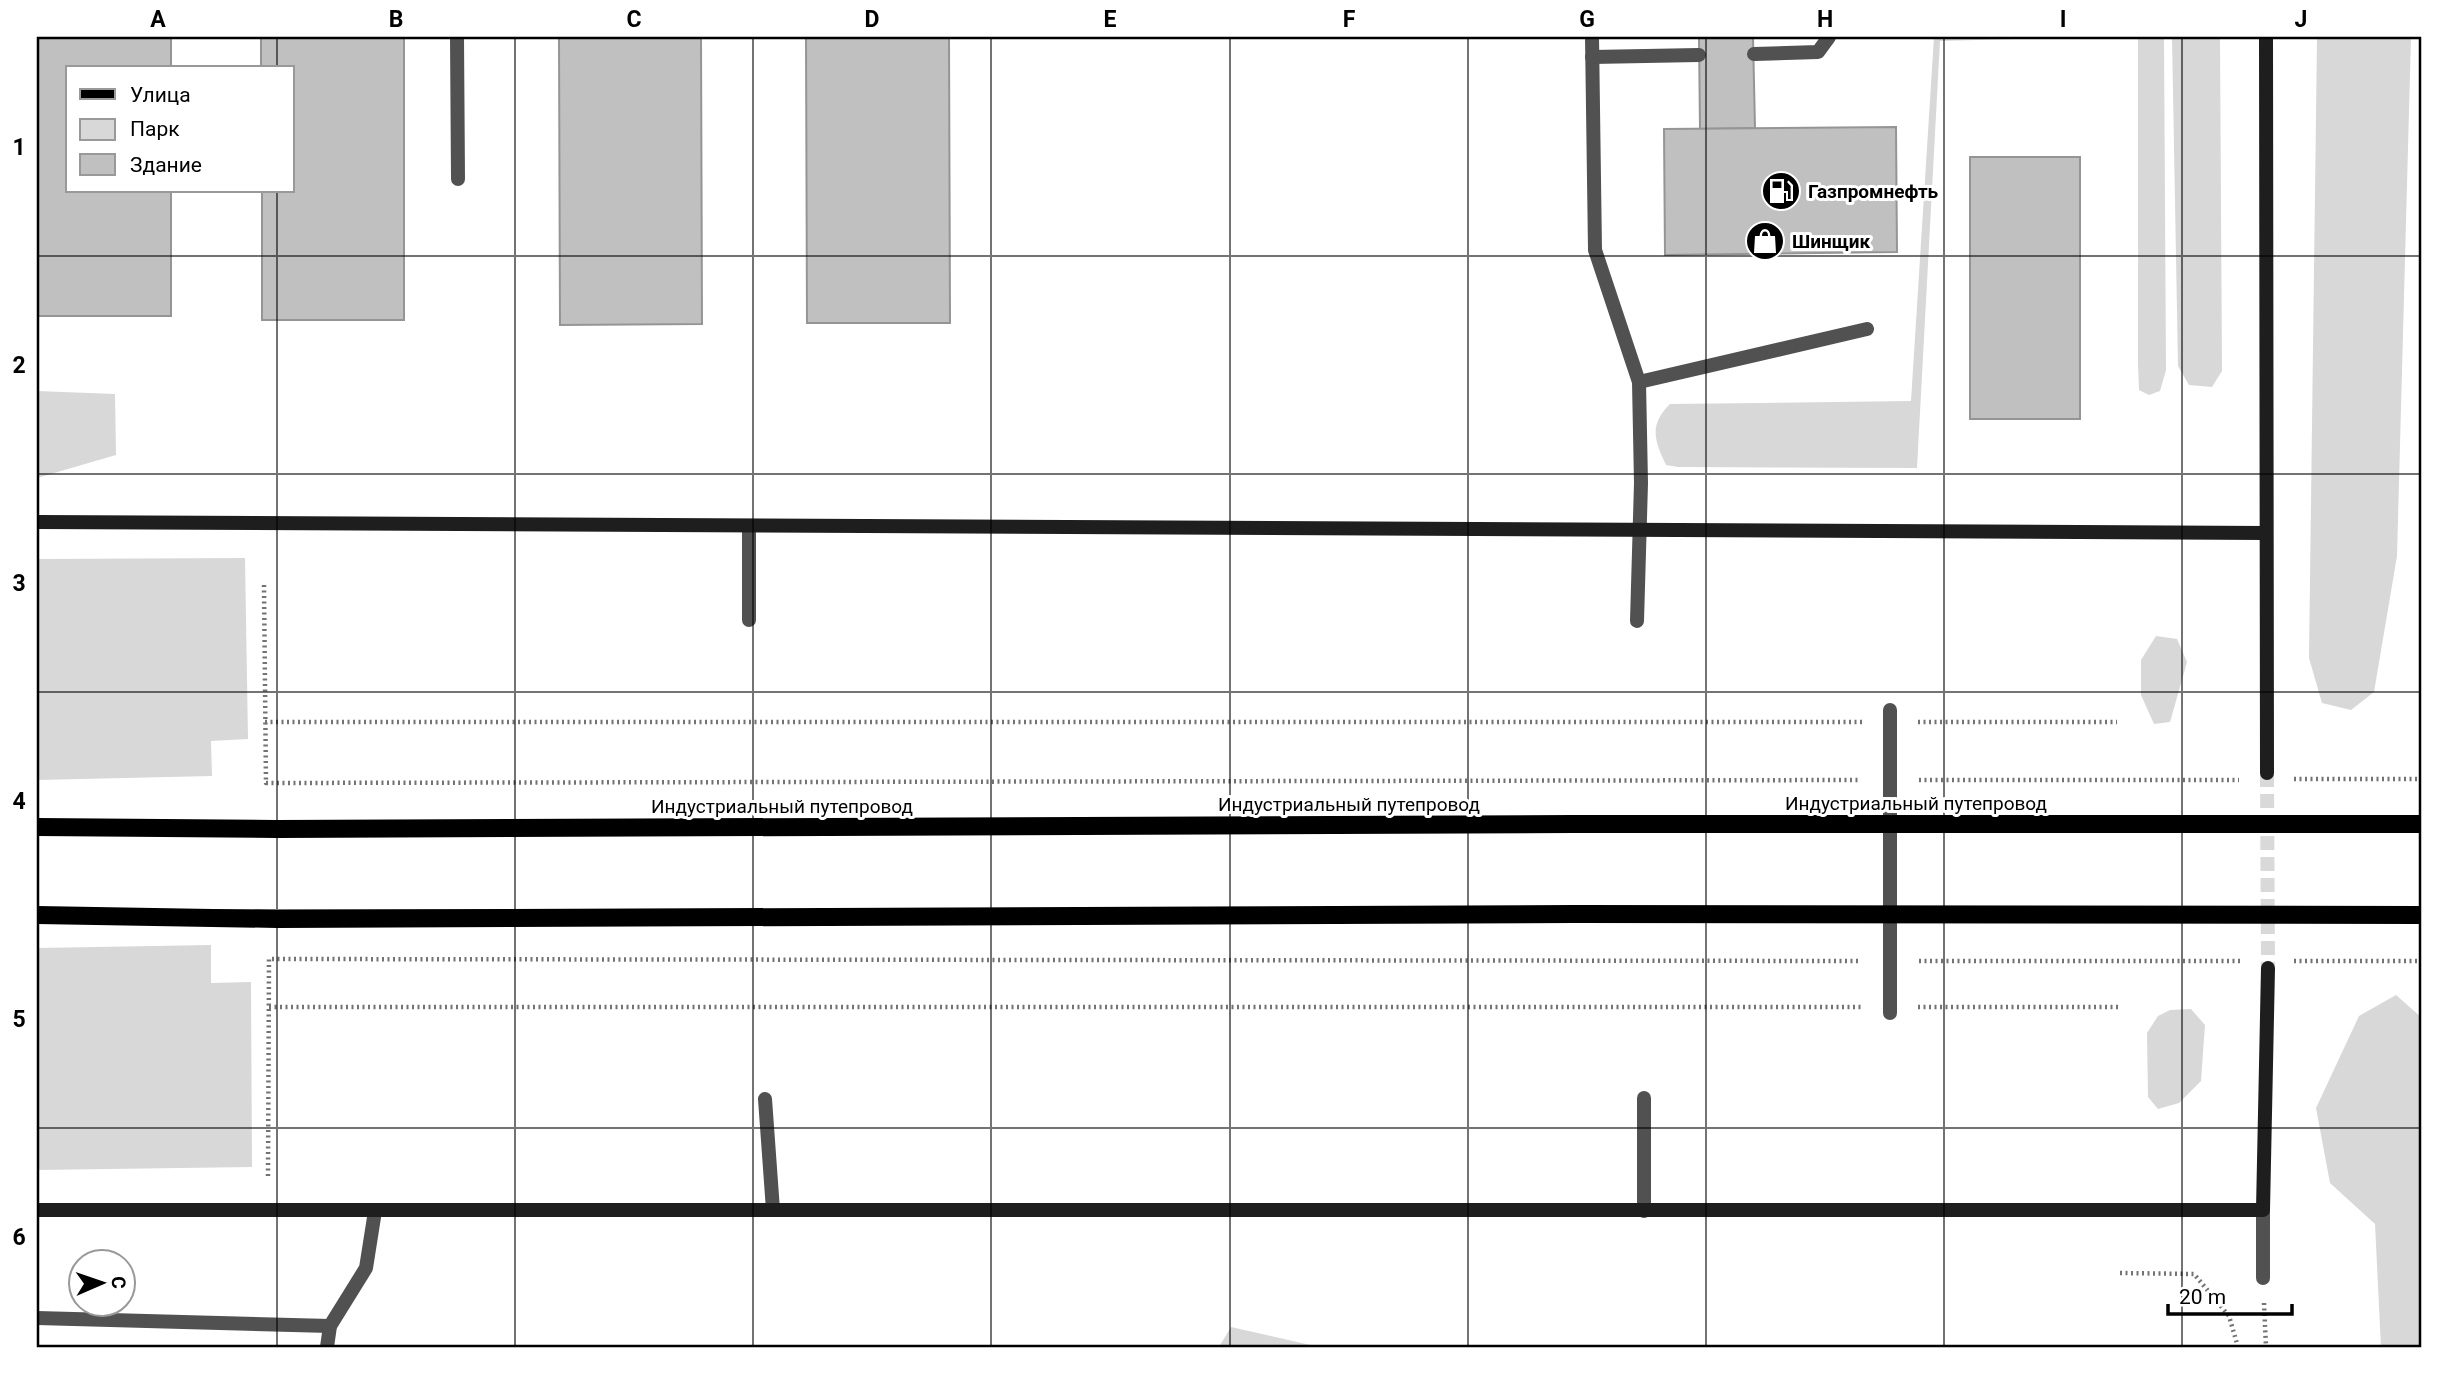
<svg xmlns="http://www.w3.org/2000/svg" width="2459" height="1384" font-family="Roboto,sans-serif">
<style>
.green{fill:#d8d8d8}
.building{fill:#c0c0c0;stroke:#959595;stroke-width:2}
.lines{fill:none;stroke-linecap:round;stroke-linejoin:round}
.secondary-tunnel{stroke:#d9d9d9;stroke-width:14;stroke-dasharray:14 7;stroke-linecap:butt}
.path{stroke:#737373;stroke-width:4.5;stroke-dasharray:2 3.5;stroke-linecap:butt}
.lane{stroke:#515151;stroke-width:14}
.secondary{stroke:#1e1e1e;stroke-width:14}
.primary{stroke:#000;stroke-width:18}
.grid{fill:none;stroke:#000;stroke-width:2;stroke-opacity:0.55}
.labels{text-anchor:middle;stroke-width:6;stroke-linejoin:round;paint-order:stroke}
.poi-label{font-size:19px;font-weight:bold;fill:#000;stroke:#fff;text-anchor:start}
.street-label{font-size:19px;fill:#000;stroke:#fff}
.neatline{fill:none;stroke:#000;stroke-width:2.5}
.grid-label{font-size:23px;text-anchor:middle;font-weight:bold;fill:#000}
</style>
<rect width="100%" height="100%" fill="#fff"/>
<g class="green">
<path d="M1934 37H2097L1940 41 1917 468 1678 467 1666 465C1654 440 1649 425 1670 404L1911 401Z"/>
<polygon points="2138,37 2164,37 2166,370 2160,391 2149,395 2139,390 2138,363"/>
<polygon points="2172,37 2220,37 2222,371 2212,387 2189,385 2178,366"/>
<polygon points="2317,37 2411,37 2397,556 2374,692 2351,710 2322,703 2309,658"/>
<polygon points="37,391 115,394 116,455 37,478"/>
<polygon points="245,558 248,739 211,741 212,776 37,780 37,559"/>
<polygon points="2156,636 2177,639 2187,662 2170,722 2154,724 2141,695 2141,660"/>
<polygon points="211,945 211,983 251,982 252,1167 37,1170 37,948"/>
<polygon points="2396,995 2422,1018 2422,1347 2381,1347 2375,1224 2330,1183 2316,1108 2359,1016"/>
<polygon points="2191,1009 2205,1025 2201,1081 2179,1103 2158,1109 2148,1097 2147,1033 2158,1016 2170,1010"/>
<polygon points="1231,1327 1319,1347 1219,1347"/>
</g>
<g class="building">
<polygon points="37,37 171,37 171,68 68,68 68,191 171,191 171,316 37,316"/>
<polygon points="261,37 404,37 404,320 262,320 262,191 292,191 292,68 261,68"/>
<polygon points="559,37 701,37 702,324 560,325"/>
<polygon points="806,37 949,37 950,323 807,323"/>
<polygon points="1699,37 1753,37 1755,128 1700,129"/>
<polygon points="1896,127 1897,252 1665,255 1664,129"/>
<rect x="1970" y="157" width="110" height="262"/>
</g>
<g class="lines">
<polyline class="secondary-tunnel" points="2267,773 2268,968"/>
<g class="path">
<polyline points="264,585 266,783 1861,780"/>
<polyline points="265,722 1864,722"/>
<polyline points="1918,722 2117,722"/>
<polyline points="2294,779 2422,779"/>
<polyline points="1919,780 2239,780"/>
<polyline points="1919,961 2243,961"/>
<polyline points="2294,961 2422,961"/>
<polyline points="269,1007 1864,1007"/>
<polyline points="1918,1007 2119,1007"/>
<polyline points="268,1176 269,959 1861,961"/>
<polyline points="2120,1273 2194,1274 2229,1316 2238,1347"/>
<polyline points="2264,1303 2266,1347"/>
</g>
<g class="lane">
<polyline points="457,37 458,179"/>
<polyline points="1592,37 1595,250 1639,382 1641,483 1637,621"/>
<polyline points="1754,54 1818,52 1829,37"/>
<polyline points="1592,57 1699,55"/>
<polyline points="1639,382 1867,329"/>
<polyline points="749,620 749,526"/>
<polyline points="1890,710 1890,1013"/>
<polyline points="1644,1098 1644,1211"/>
<polyline points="765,1099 773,1210"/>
<polyline points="2263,1210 2263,1278"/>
<polyline points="37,1318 330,1326"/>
<polyline points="327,1347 330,1326 366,1268 375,1211"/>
</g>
<g class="secondary">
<polyline points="2266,37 2267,773"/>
<polyline points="37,522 2265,533"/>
<polyline points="37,1210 2263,1210 2268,968"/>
</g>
<g class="primary">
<polyline points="37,827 276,829 1573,824 2422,824"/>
<polyline points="37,915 277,919 1574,914 2422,915"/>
</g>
</g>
<path class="grid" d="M277 37V68M515 37V1347M753 37V1347M991 37V1347M1230 37V1347M1468 37V1347M1706 37V1347M1944 37V1347M2182 37V1347M277 191V1347M37 256H2422M37 474H2422M37 692H2422M37 910H2422M37 1128H2422"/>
<defs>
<symbol id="fuel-disc" viewBox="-11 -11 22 22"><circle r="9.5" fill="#000" stroke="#fff"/><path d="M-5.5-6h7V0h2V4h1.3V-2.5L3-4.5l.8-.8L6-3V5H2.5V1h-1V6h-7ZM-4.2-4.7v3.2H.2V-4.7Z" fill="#fff"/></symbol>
<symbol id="shop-disc" viewBox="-11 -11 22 22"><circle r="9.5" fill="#000" stroke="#fff"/><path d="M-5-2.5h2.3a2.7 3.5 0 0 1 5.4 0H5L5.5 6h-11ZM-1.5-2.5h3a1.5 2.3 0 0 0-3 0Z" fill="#fff"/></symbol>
</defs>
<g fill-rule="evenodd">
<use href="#fuel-disc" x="1759" y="169" width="44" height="44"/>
<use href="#shop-disc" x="1743" y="219" width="44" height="44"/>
</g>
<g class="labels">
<g class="poi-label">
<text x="1808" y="198">Газпромнефть</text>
<text x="1792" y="248">Шинщик</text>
</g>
<g class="street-label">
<text x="1916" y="810">Индустриальный путепровод</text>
<text x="1349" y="811">Индустриальный путепровод</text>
<text x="782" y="813">Индустриальный путепровод</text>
</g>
</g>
<rect width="2459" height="1384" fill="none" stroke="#ffffff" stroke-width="77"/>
<rect x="66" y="66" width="228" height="126" fill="#ffffff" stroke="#999999" stroke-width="2"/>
<rect x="80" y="89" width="35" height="10" fill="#000000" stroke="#999999" stroke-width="2"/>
<text x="130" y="102" font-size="21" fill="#000000">Улица</text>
<rect x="80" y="119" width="35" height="21" fill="#d8d8d8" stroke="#999999" stroke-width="2"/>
<text x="130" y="136" font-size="21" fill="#000000">Парк</text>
<rect x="80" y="154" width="35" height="21" fill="#c0c0c0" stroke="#999999" stroke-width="2"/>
<text x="130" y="172" font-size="21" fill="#000000">Здание</text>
<g transform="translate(102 1283) rotate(88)"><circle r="33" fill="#ffffff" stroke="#999999" stroke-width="2"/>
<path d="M0-5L12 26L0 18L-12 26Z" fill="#000000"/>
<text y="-10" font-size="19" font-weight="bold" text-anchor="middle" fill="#000000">С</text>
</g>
<path d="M2168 1304v10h124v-10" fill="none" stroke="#000000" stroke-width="3.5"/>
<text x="2179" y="1304" font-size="21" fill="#000000" stroke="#ffffff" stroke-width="5" paint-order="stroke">20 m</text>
<rect x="38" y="38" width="2382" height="1308" class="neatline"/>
<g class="grid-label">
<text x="158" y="27">A</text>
<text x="396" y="27">B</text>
<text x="634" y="27">C</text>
<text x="872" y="27">D</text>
<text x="1110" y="27">E</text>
<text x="1349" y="27">F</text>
<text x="1587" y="27">G</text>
<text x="1825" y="27">H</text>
<text x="2063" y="27">I</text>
<text x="2301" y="27">J</text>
<text x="19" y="155">1</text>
<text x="19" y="373">2</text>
<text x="19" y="591">3</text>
<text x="19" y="809">4</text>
<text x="19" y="1027">5</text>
<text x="19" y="1245">6</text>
</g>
</svg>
